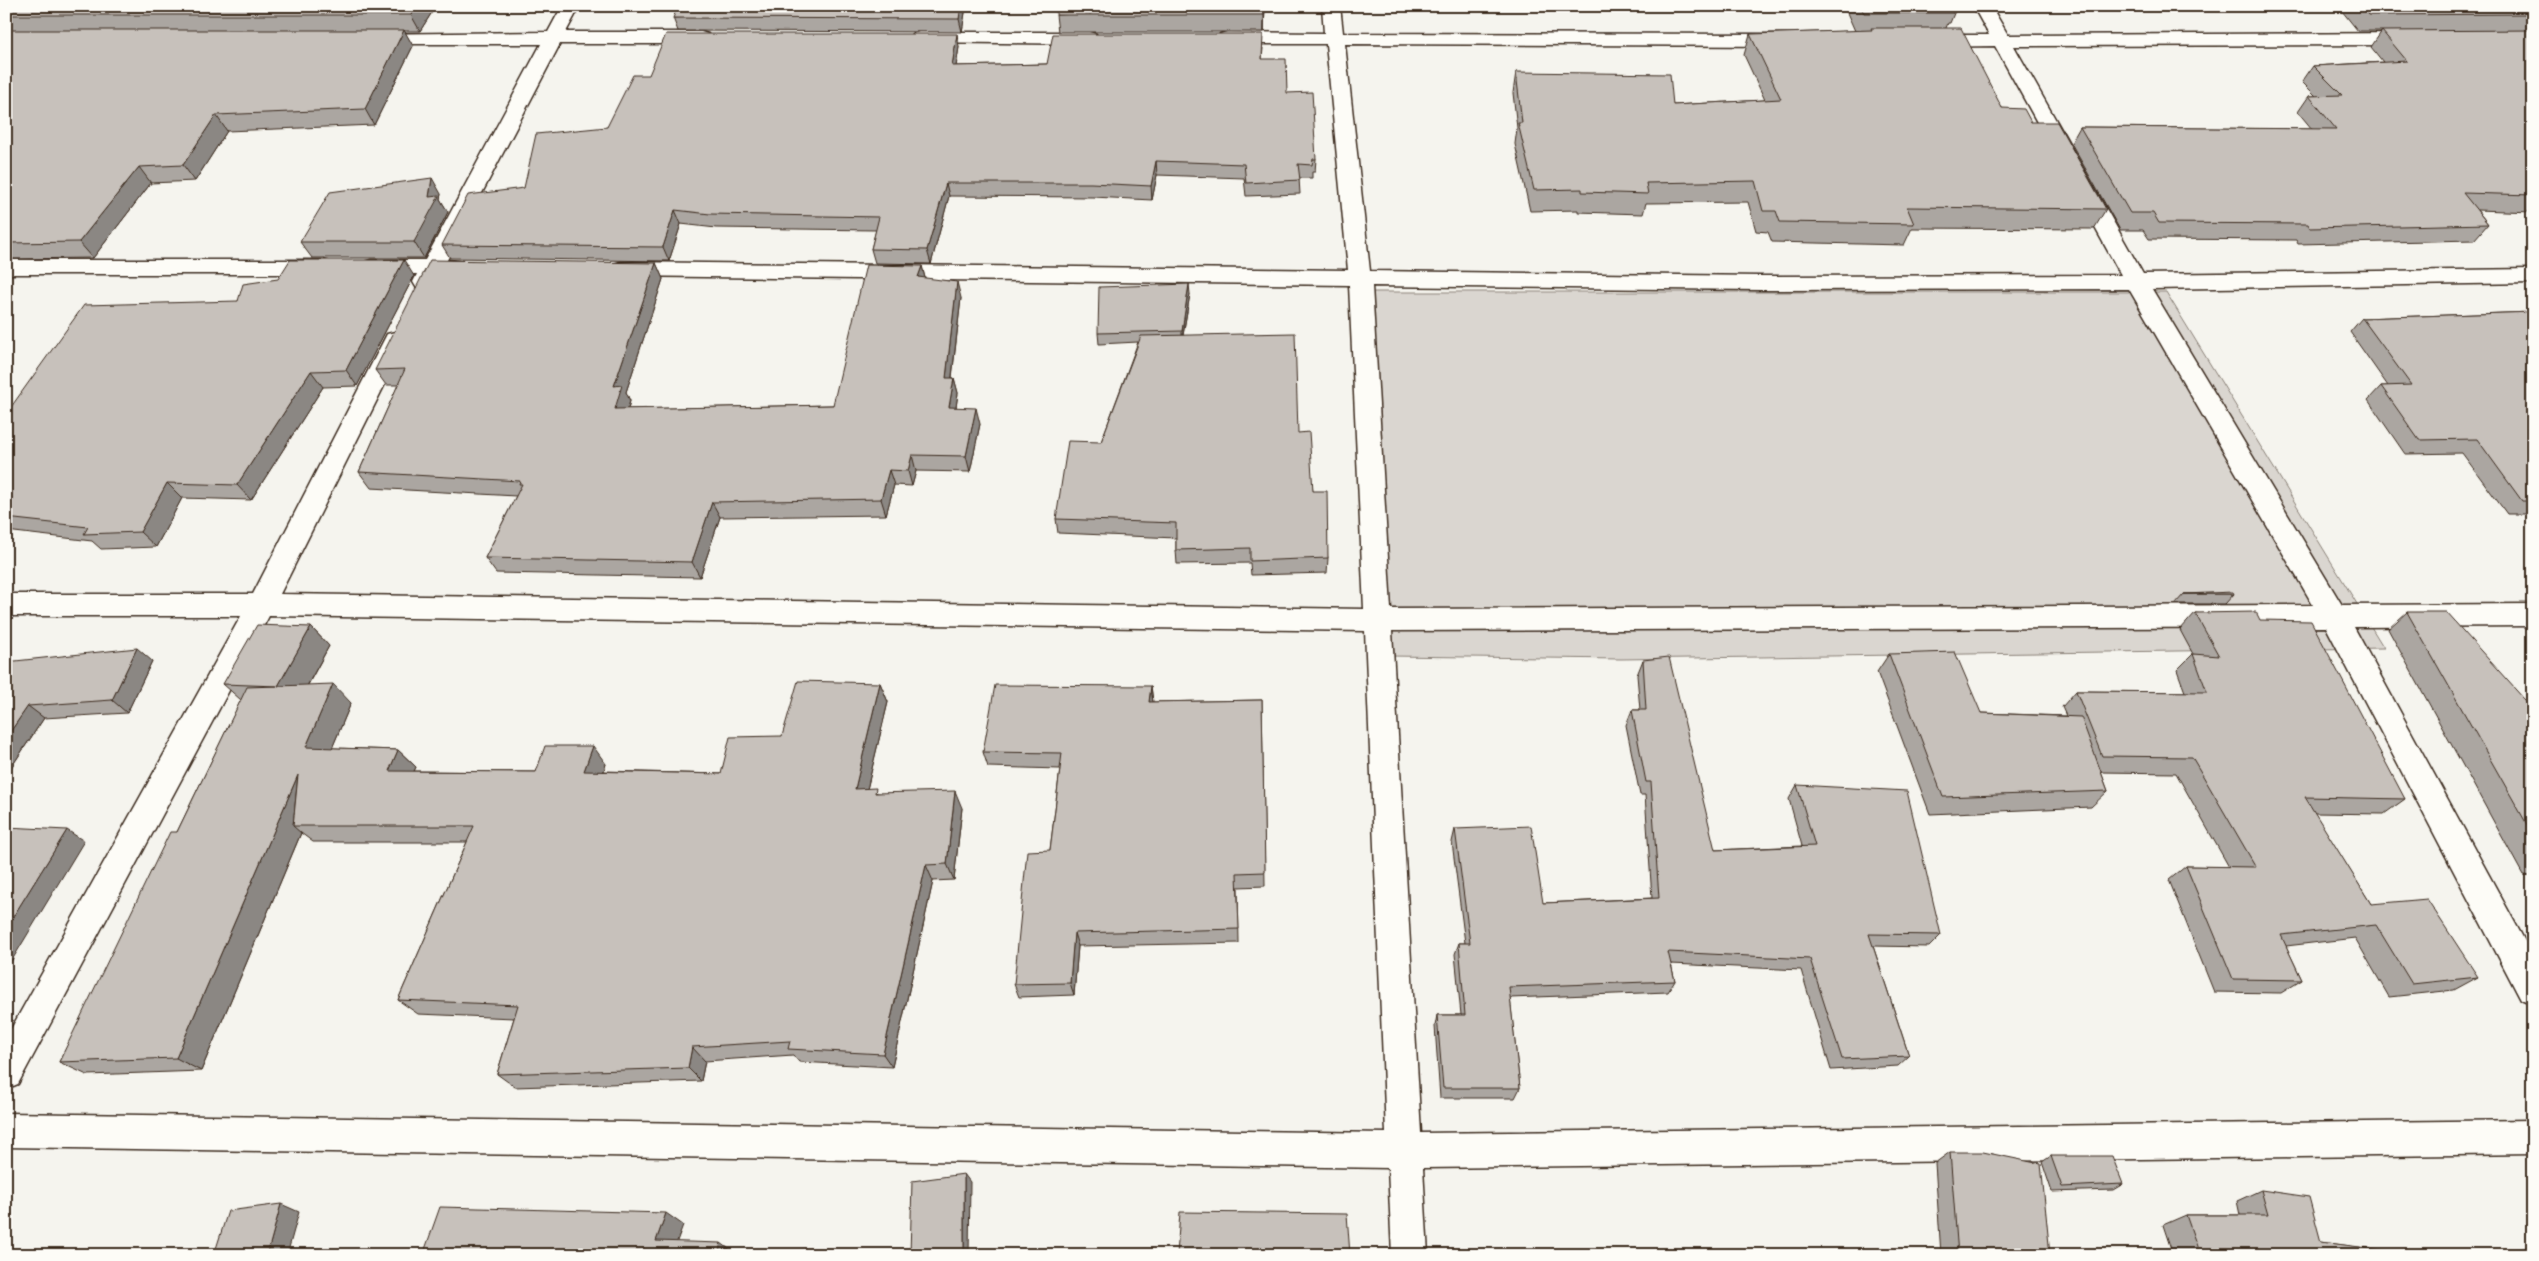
<svg xmlns="http://www.w3.org/2000/svg" width="2539" height="1261" font-family="'Balsamiq Sans',sans-serif">
<style>
.green{fill:#dad6d0;stroke:#8a8077}
.lines{fill:none;stroke-linecap:round;stroke-linejoin:round}
.minor-casing{stroke:#3b2a1e;stroke-width:3}
.minor{fill:#fdfcf7;fill-rule:evenodd}
.wall{fill:#aba6a1;stroke:#3b2a1e}
.shaded-wall{fill:#8b8783;stroke:#3b2a1e}
.building{fill:#c7c1bb;stroke:#3b2a1e}
</style>
<rect width="100%" height="100%" fill="#f5f4ee"/>
<filter id="ink" filterUnits="userSpaceOnUse"><feTurbulence type="fractalNoise" baseFrequency=".02" numOctaves="2"/><feDisplacementMap in="SourceGraphic" scale="10" xChannelSelector="R" yChannelSelector="G"/><feConvolveMatrix kernelMatrix="1 2 1 2 8 2 1 2 1" color-interpolation-filters="sRGB"/></filter>
<g filter="url(#ink)">
<polygon class="green" points="1373,292 2166,292 2384,648 1621,659 1390,656"/>
<g class="lines">
<defs>
<g id="minor">
<polygon points="562,6 580,6 566,32 701,32 708,34 710,38 708,42 701,44 560,44 447,260 473,262 476,267 473,272 439,274 432,287 424,289 416,287 413,282 417,274 371,274 363,272 360,267 363,262 371,260 425,260 541,44 372,44 365,42 363,38 365,34 548,32"/>
<path d="M1322 6H1340L1343 33 1786 34 1793 36 1795 40 1793 44 1786 46 1345 44 1370 271 1760 276 2121 275 1995 46 1929 47 1922 45 1920 41 1922 37 1929 35H1989L1973 6H1991L2008 35 2414 33 2421 35 2423 39 2421 43 2414 45 2014 46 2143 274 2533 269V283L2152 289 2342 605 2533 604V626L2354 627 2533 956V1005L2521 1000 2326 627 1392 631 1421 1133 2533 1120V1154L1423 1168 1428 1255H1392L1388 1168 6 1147V1113L1386 1133 1365 631 269 616 18 1084 6 1089V1038L241 616H6V594H253L387 334 395 332 403 334 407 340 280 594 1364 609 1349 285 621 276 613 274 610 269 613 264 621 262 1348 270 1326 44H1227L1220 42 1218 38 1220 34 1227 32 1324 33ZM1372 286 1760 290 2129 289 2313 605 1391 609Z"/>
<polygon points="919,32 1089,32 1096,34 1098,38 1096,42 1089,44 912,42 910,38 912,34"/>
<polygon points="6,260 323,260 331,262 334,267 331,272 323,274 6,274"/>
</g>
</defs>
<use href="#minor" class="minor-casing"/>
<use href="#minor" class="minor"/>
</g>
<g class="wall">
<polygon points="6,6 436,6 420,31 404,31 413,46 374,125 227,131 195,181 151,183 93,258 6,259"/>
<polygon points="966,6 962,32 678,31 673,18"/>
<polygon points="1265,6 1264,32 1058,32 1056,15"/>
<polygon points="1844,6 1957,6 1950,23 1948,23 1946,28 2002,108 2031,122 2106,209 2094,229 1912,228 1904,245 1772,242 1768,232 1756,231 1748,202 1646,203 1643,214 1578,212 1578,210 1530,211 1515,144 1517,128 1513,93 1516,72 1673,105 1765,100 1744,55 1750,34 1855,31"/>
<polygon points="2338,6 2533,6 2533,212 2477,210 2488,224 2474,240 2298,244 2296,240 2149,239 2143,230 2120,230 2071,143 2080,127 2312,129 2298,112 2309,96 2316,96 2302,82 2313,66 2383,62 2371,47 2382,31 2358,31"/>
<polygon points="959,47 956,66 1047,64 1263,48 1262,59 1287,93 1316,159 1315,172 1312,172 1312,178 1299,178 1300,194 1246,196 1244,178 1157,175 1152,200 1093,197 949,196 931,264 875,263 871,249 876,230 716,228 681,224 669,261 450,258 442,245 524,188 607,127 649,75"/>
<polygon points="441,194 440,199 448,212 424,258 312,258 300,242"/>
<polygon points="656,263 663,279 626,392 630,401 628,409 833,405 922,266 925,278 961,298 952,378 954,378 958,393 956,407 980,424 970,472 916,471 912,486 894,485 886,515 720,517 700,577 496,573 485,558 516,496 371,488 359,472 398,385 386,385 375,370"/>
<polygon points="414,276 357,386 323,387 251,500 182,498 156,547 101,549 92,541 6,531 6,414 238,301"/>
<polygon points="1190,294 1183,335 1298,433 1313,491 1328,558 1327,573 1251,575 1250,563 1177,564 1176,550 1176,538 1058,533 1056,519 1101,442 1138,342 1099,344 1098,333"/>
<polygon points="2533,312 2533,514 2507,514 2462,453 2405,454 2368,400 2381,386 2388,386 2350,332 2362,318"/>
<polygon points="2184,594 2234,594 2225,604 2175,604"/>
<polygon points="2407,612 2533,709 2533,876 2523,875 2388,629"/>
<polygon points="2195,613 2260,620 2405,799 2384,814 2314,813 2371,904 2478,977 2454,990 2389,997 2355,938 2286,946 2302,980 2281,993 2214,992 2169,880 2186,866 2229,867 2176,773 2101,772 2108,791 2091,807 1930,814 1877,672 1889,654 1981,713 2066,716 2062,707 2076,691 2185,692 2177,670 2193,654 2180,630"/>
<polygon points="311,627 329,646 308,685 351,703 332,748 398,750 416,767 414,771 536,772 606,764 604,771 721,774 782,736 880,683 888,702 867,789 878,793 962,808 954,880 933,881 892,1067 799,1062 793,1055 705,1061 701,1081 515,1087 497,1074 514,1018 418,1014 398,1000 467,842 313,842 301,833 201,1071 87,1075 59,1062 177,832 241,700 223,684"/>
<polygon points="1643,660 1715,850 1802,846 1789,799 1797,785 1941,935 1929,947 1873,946 1909,1056 1898,1066 1831,1070 1801,970 1671,964 1675,981 1668,992 1510,998 1520,1088 1515,1098 1440,1098 1435,1026 1437,1015 1461,1015 1455,954 1459,943 1465,943 1452,842 1455,829 1543,903 1652,898 1645,795 1640,795 1626,725 1632,710 1640,710 1637,675"/>
<polygon points="152,661 127,713 44,718 6,775 6,662"/>
<polygon points="1151,686 1153,702 1262,700 1265,886 1238,887 1239,943 1078,946 1074,995 1019,997 1014,984 1050,850 1060,769 988,767 983,752"/>
<polygon points="1950,1152 2050,1255 1941,1255 1935,1163"/>
<polygon points="2051,1156 2123,1184 2113,1190 2052,1192 2042,1162"/>
<polygon points="2261,1190 2321,1242 2415,1255 2173,1255 2163,1225 2186,1215 2240,1215 2237,1201"/>
<polygon points="2533,1245 2533,1255 2511,1255 2510,1252"/>
</g>
<g class="shaded-wall">
<polygon points="417,6 436,6 420,31 411,15"/>
<polygon points="961,6 966,6 962,32 959,19"/>
<polygon points="1264,6 1265,6 1264,32"/>
<polygon points="404,30 413,46 374,125 365,109"/>
<polygon points="957,34 959,47 954,80 952,66"/>
<polygon points="216,115 227,131 195,181 183,165"/>
<polygon points="1156,161 1157,175 1152,200 1151,186"/>
<polygon points="139,167 151,183 93,258 79,242"/>
<polygon points="432,178 441,194 440,199 448,212 424,258 414,242 429,197"/>
<polygon points="946,183 949,196 931,264 927,250"/>
<polygon points="675,210 681,224 669,261 663,247"/>
<polygon points="404,260 414,276 357,386 346,370"/>
<polygon points="656,263 663,279 626,392 630,401 623,424 615,409 614,386"/>
<polygon points="922,266 926,282 918,277"/>
<polygon points="6,271 11,276 6,281"/>
<polygon points="957,282 961,298 950,393 946,378"/>
<polygon points="1189,284 1190,294 1182,341 1182,331"/>
<polygon points="311,371 323,387 251,500 237,485"/>
<polygon points="954,378 958,393 954,422 949,407"/>
<polygon points="976,408 980,424 970,472 966,456"/>
<polygon points="912,455 916,471 912,486 908,471"/>
<polygon points="889,470 894,485 886,515 881,499"/>
<polygon points="167,483 182,498 156,547 140,532"/>
<polygon points="712,502 720,517 700,577 692,562"/>
<polygon points="311,627 329,646 297,704 278,686"/>
<polygon points="137,648 152,661 127,713 112,700"/>
<polygon points="880,683 888,702 863,806 855,789"/>
<polygon points="333,684 351,703 325,765 306,747"/>
<polygon points="1151,686 1153,703 1149,702"/>
<polygon points="28,706 44,718 6,775 6,738"/>
<polygon points="593,746 606,764 598,788 584,771"/>
<polygon points="398,750 416,767 406,788 389,771"/>
<polygon points="298,775 293,826 301,833 201,1071 176,1058"/>
<polygon points="955,791 962,808 954,880 947,864"/>
<polygon points="67,830 84,841 6,970 6,928"/>
<polygon points="926,865 933,881 892,1067 883,1054"/>
<polygon points="1074,933 1078,946 1074,995 1070,983"/>
<polygon points="692,1047 705,1061 701,1081 688,1068"/>
<polygon points="964,1174 970,1182 969,1255 964,1255"/>
<polygon points="281,1204 299,1212 287,1255 267,1255"/>
<polygon points="666,1213 683,1225 673,1252 656,1241"/>
<polygon points="721,1243 736,1254 736,1255 718,1255"/>
</g>
<g class="building">
<polygon points="6,6 417,6 411,15 6,15"/>
<polygon points="678,6 961,6 959,19 673,18"/>
<polygon points="1057,6 1264,6 1264,15 1056,15"/>
<polygon points="1860,6 1949,6 1953,13 1864,13"/>
<polygon points="2362,6 2533,6 2533,14 2369,15"/>
<polygon points="1871,28 1961,28 2002,108 2024,109 2031,122 2057,122 2106,209 1907,207 1914,224 1780,222 1776,211 1763,211 1755,181 1646,183 1648,194 1582,192 1582,189 1534,190 1518,123 1522,123 1516,72 1670,74 1673,105 1781,99 1750,34 1872,30"/>
<polygon points="6,30 404,30 365,109 216,115 183,165 139,167 79,242 6,243"/>
<polygon points="2533,30 2533,195 2463,193 2488,224 2310,228 2308,224 2159,223 2153,213 2130,213 2080,127 2336,129 2309,96 2342,95 2313,66 2407,61 2382,31"/>
<polygon points="666,34 957,34 952,66 1047,64 1053,34 1263,34 1262,59 1286,59 1287,93 1312,92 1316,159 1313,159 1312,165 1298,164 1300,180 1246,183 1244,164 1156,161 1151,186 1091,183 946,183 927,250 871,249 879,217 710,214 675,210 663,247 442,245 468,195 524,188 536,134 607,127 633,75 649,75"/>
<polygon points="432,178 429,197 439,196 414,242 300,242 330,192"/>
<polygon points="290,260 404,260 346,370 311,371 237,485 167,483 140,532 84,534 88,527 6,518 6,414 84,305 238,301 243,284 278,279"/>
<polygon points="430,260 656,263 614,386 622,385 615,409 833,405 866,265 922,266 918,277 957,282 946,378 954,378 949,407 976,408 966,456 912,455 908,471 889,470 881,499 712,502 692,562 485,558 522,484 519,484 520,481 359,472 405,369 375,370"/>
<polygon points="1189,284 1182,331 1098,333 1099,287"/>
<polygon points="2533,312 2533,501 2522,501 2477,439 2419,440 2381,386 2411,385 2362,318"/>
<polygon points="1295,333 1298,433 1309,432 1313,491 1327,491 1328,558 1250,561 1250,548 1176,550 1176,523 1056,519 1068,441 1101,442 1141,336"/>
<polygon points="2233,592 2234,594 2184,594"/>
<polygon points="2256,612 2260,620 2311,621 2405,799 2305,797 2371,904 2427,899 2478,977 2412,984 2376,925 2281,935 2302,980 2233,979 2186,866 2256,867 2192,757 2102,756 2076,691 2207,692 2193,654 2219,656 2195,613"/>
<polygon points="2407,612 2446,612 2533,709 2533,835"/>
<polygon points="257,625 311,627 278,686 333,684 306,747 398,750 389,771 536,772 545,746 593,746 584,771 721,774 730,737 782,736 798,681 880,683 855,789 876,788 875,793 955,791 947,864 926,865 883,1054 788,1049 790,1041 692,1047 688,1068 497,1074 518,1005 398,1000 474,826 293,826 298,775 176,1058 59,1062 170,832 177,832 247,687 277,686 223,684"/>
<polygon points="137,648 112,700 28,706 6,738 6,662"/>
<polygon points="1955,652 1981,713 2081,717 2108,791 1943,797 1889,654"/>
<polygon points="1669,657 1715,850 1815,846 1797,785 1907,791 1941,935 1869,934 1909,1056 1842,1059 1810,959 1668,952 1675,981 1509,987 1520,1088 1443,1088 1437,1015 1465,1015 1459,943 1470,943 1455,829 1531,826 1543,903 1659,898 1651,782 1646,782 1632,710 1646,710 1643,660"/>
<polygon points="995,685 1151,686 1149,702 1262,700 1265,872 1237,873 1239,929 1074,933 1070,983 1014,984 1027,851 1050,850 1062,753 983,752"/>
<polygon points="6,827 67,830 6,928"/>
<polygon points="1950,1152 1983,1152 2041,1164 2050,1255 1958,1255"/>
<polygon points="2051,1156 2112,1156 2123,1184 2062,1187"/>
<polygon points="964,1174 964,1255 910,1255 912,1181"/>
<polygon points="2261,1190 2309,1197 2321,1242 2414,1254 2415,1255 2200,1255 2186,1215 2268,1215"/>
<polygon points="281,1204 267,1255 214,1255 228,1211"/>
<polygon points="440,1207 666,1213 656,1241 721,1243 718,1255 423,1255"/>
<polygon points="1180,1212 1347,1214 1350,1255 1177,1255"/>
</g>
</g>
<rect width="2539" height="1261" fill="none" stroke="#fdfcf7" stroke-width="25"/>
<rect x="12" y="12" width="2514" height="1236" fill="none" stroke="#3b2a1e" stroke-width="2" filter="url(#ink)"/>
</svg>
